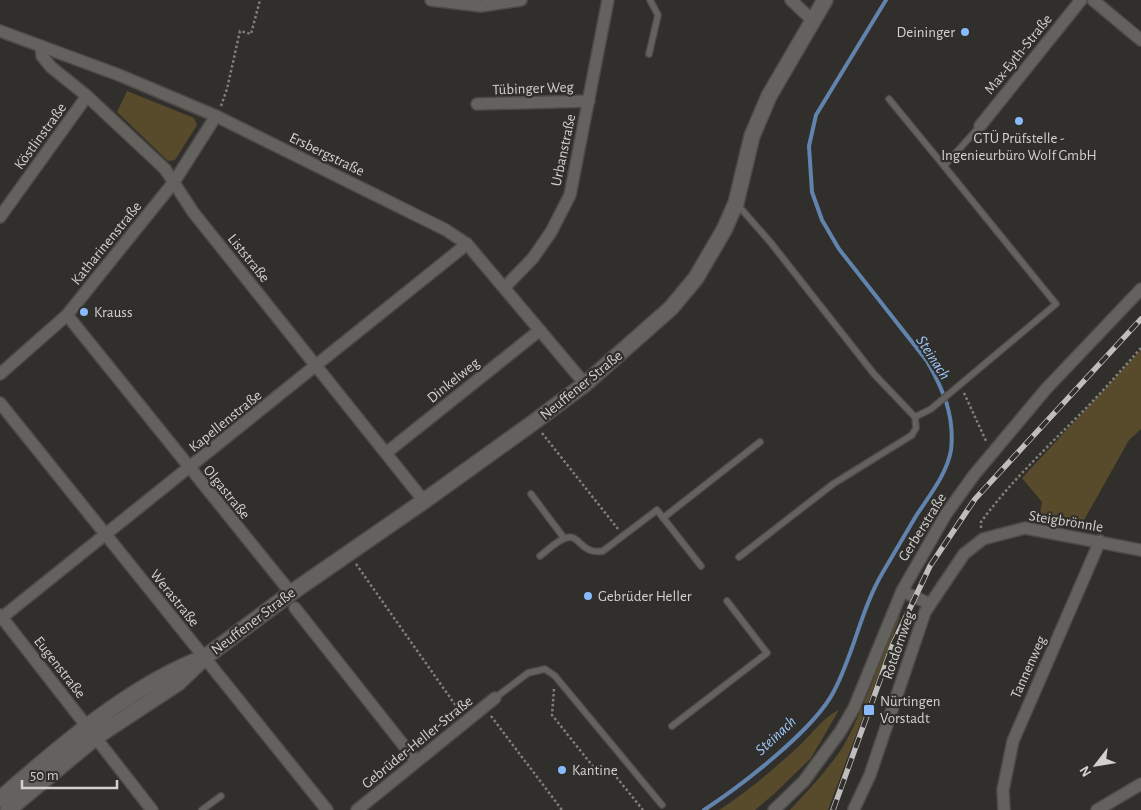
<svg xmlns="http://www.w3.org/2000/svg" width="1141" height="810" font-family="'Alegreya Sans',sans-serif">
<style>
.green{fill:#584b2b}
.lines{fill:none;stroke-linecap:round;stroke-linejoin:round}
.stream{stroke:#6283ae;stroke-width:4}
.service-casing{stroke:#4c4b48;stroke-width:8}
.minor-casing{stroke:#4c4b48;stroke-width:14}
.secondary-casing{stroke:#4c4b48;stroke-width:18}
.path{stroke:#807f7c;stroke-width:2.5;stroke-dasharray:2.5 2.5;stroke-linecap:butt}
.service{stroke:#64625e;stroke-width:5.5}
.minor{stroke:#64625e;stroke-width:11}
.secondary{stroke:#64625e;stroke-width:15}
.rail-casing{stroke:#bfbebc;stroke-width:5.5}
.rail{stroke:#302f2b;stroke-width:4;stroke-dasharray:11;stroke-linecap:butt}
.poi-dot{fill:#88bafc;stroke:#302f2b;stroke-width:2}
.labels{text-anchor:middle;stroke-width:4.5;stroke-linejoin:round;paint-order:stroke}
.poi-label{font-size:15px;fill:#d2d1cf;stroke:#302f2b;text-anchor:start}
.street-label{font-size:15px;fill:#d2d1cf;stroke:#302f2b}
.water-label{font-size:16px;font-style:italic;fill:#a2cafe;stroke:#302f2b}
</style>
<rect width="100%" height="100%" fill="#302f2b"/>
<g class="green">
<polygon points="127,91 194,118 197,125 175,160 168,161 117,112"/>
<polygon points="1141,350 1141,429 1129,440 1079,529 1039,519 1042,502 1022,478"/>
<path d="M897 616 900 617 828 810H790C809 789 829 769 844 745 866 704 881 659 897 616Z"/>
<path d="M839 710 811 758 774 794 755 810H719C748 791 774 769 799 746 813 733 822 718 839 710Z"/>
</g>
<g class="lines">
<path class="stream" d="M704 810C741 786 815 729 834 691 854 653 861 609 883 572 894 553 905 535 916 516 929 496 947 474 951 450 955 416 943 389 927 361L839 249 822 220 812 192 809 146 816 115 886 0"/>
<defs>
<g id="service">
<polyline points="649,54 658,15 650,0"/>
<polyline points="889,99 944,166"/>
<polyline points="737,204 771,243 874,374 915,417 916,428 912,435 833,484 739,557"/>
<polyline points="915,417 931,409 1056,304 944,166 980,126"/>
<polyline points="531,494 564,538"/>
<polyline points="663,518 760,442"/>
<path d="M540 556C547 551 557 540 566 538 580 533 580 555 603 551L657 510 701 566"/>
<polyline points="495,698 528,673 545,669 555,676 662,805"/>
<polyline points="672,726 767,653 727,601"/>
<polyline points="202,810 221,796"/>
</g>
<g id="minor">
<polyline points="431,0 481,6 521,0"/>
<polyline points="791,0 812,20"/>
<polyline points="1093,0 1141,40"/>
<polyline points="0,31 119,75 216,116 446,230 467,244 585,384"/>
<polyline points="41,46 42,56 51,67 87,96 165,169 193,212 424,501"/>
<polyline points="477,104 589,101"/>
<polyline points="980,126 1081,0"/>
<polyline points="0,217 87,96"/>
<polyline points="505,287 533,258 551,232 570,195 608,0"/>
<polyline points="67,315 291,593"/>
<polyline points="0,374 67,315 174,182 216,116"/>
<polyline points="0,403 327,810"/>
<polyline points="386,453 540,330"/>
<polyline points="902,591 930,604"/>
<polyline points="295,608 416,761"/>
<polyline points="0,615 152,810"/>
<polyline points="0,619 467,244"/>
<polyline points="854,809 870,775 925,612 964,554 983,539 1025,528 1141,550"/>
<polyline points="357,810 495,698"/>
<polyline points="774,810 804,781 840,732 854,708 902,591 946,514 974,475 1046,389 1141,289"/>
<polyline points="1004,810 1003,790 1013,741 1100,541"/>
<polyline points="1097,810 1141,784"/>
</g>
<g id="secondary">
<path d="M0 799C58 748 124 691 195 661"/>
<polyline points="8,810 96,737 178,683 204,658 291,593 424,501 534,422 585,384 671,308 696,278 724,230 736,203 752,136 769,96 825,0"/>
</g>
</defs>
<use href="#service" class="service-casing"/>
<use href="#minor" class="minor-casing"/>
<use href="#secondary" class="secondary-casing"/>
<g class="path">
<polyline points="221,106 227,89 240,31 251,34 260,0"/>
<polyline points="964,393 987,443"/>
<polyline points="542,433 618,529"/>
<path d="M981 528V522C1013 478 1054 441 1092 402 1109 384 1125 366 1141 348"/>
<polyline points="356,564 461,713"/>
<polyline points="895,651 901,646"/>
<polyline points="554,689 552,715 599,774 609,768 643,810"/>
<polyline points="491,716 562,810"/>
</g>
<use href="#service" class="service"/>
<use href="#minor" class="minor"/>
<use href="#secondary" class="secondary"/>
<defs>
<polyline id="rail" points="833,810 893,644 930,566 975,499 1141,319"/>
</defs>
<use href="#rail" class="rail-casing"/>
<use href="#rail" class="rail"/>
</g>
<g class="poi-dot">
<circle cx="965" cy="32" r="5"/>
<circle cx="1019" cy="121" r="5"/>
<circle cx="84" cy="312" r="5"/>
<circle cx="588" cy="596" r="5"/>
<rect x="863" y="704" width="12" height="12" rx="2.5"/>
<circle cx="562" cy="770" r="5"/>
</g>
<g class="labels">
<g class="poi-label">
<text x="955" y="37" text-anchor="end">Deininger</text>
<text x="1019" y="143" text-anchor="middle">GTÜ Prüfstelle -<tspan x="1019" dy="17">Ingenieurbüro Wolf GmbH</tspan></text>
<text x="94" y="317">Krauss</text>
<text x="598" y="601">Gebrüder Heller</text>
<text x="880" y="706">Nürtingen<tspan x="880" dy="17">Vorstadt</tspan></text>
<text x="572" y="775">Kantine</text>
</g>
<g class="street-label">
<text transform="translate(1018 54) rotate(-51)" y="5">Max-Eyth-Straße</text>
<text transform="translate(533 88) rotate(-2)" y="5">Tübinger Weg</text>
<text transform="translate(40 136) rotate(-54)" y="5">Köstlinstraße</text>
<text transform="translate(563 150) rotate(-78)" y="5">Urbanstraße</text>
<text transform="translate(327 154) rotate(26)" y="5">Ersbergstraße</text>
<text transform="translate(106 243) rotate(-51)" y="5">Katharinenstraße</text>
<text transform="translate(249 258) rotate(51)" y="5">Liststraße</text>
<text transform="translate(453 380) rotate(-39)" y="5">Dinkelweg</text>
<text transform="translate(581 385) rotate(-39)" y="5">Neuffener Straße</text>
<text transform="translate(225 421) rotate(-39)" y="5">Kapellenstraße</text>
<text transform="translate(227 492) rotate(51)" y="5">Olgastraße</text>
<text transform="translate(1066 521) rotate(9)" y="5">Steigbrönnle</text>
<text transform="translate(922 527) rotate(-58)" y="5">Gerberstraße</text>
<text transform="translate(175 598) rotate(51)" y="5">Werastraße</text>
<text transform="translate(253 621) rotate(-37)" y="5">Neuffener Straße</text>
<text transform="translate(898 645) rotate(-71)" y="5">Rotdornweg</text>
<text transform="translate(60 667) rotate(52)" y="5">Eugenstraße</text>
<text transform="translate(1028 667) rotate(-66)" y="5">Tannenweg</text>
<text transform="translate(417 742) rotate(-39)" y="5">Gebrüder-Heller-Straße</text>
</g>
<g class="water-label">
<text transform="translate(934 357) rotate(57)" y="6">Steinach</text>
<text transform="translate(775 735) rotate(-43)" y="6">Steinach</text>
</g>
</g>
<g transform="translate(1096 765) rotate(239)" stroke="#302f2b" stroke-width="4" paint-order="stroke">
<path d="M0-4L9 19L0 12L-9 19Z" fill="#d2d1cf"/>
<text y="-8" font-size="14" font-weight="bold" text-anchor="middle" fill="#d2d1cf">N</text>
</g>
<path d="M22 780v8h95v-8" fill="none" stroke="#d2d1cf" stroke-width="2.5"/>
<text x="30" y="780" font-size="15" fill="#d2d1cf" stroke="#302f2b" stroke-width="4" paint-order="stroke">50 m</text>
</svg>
